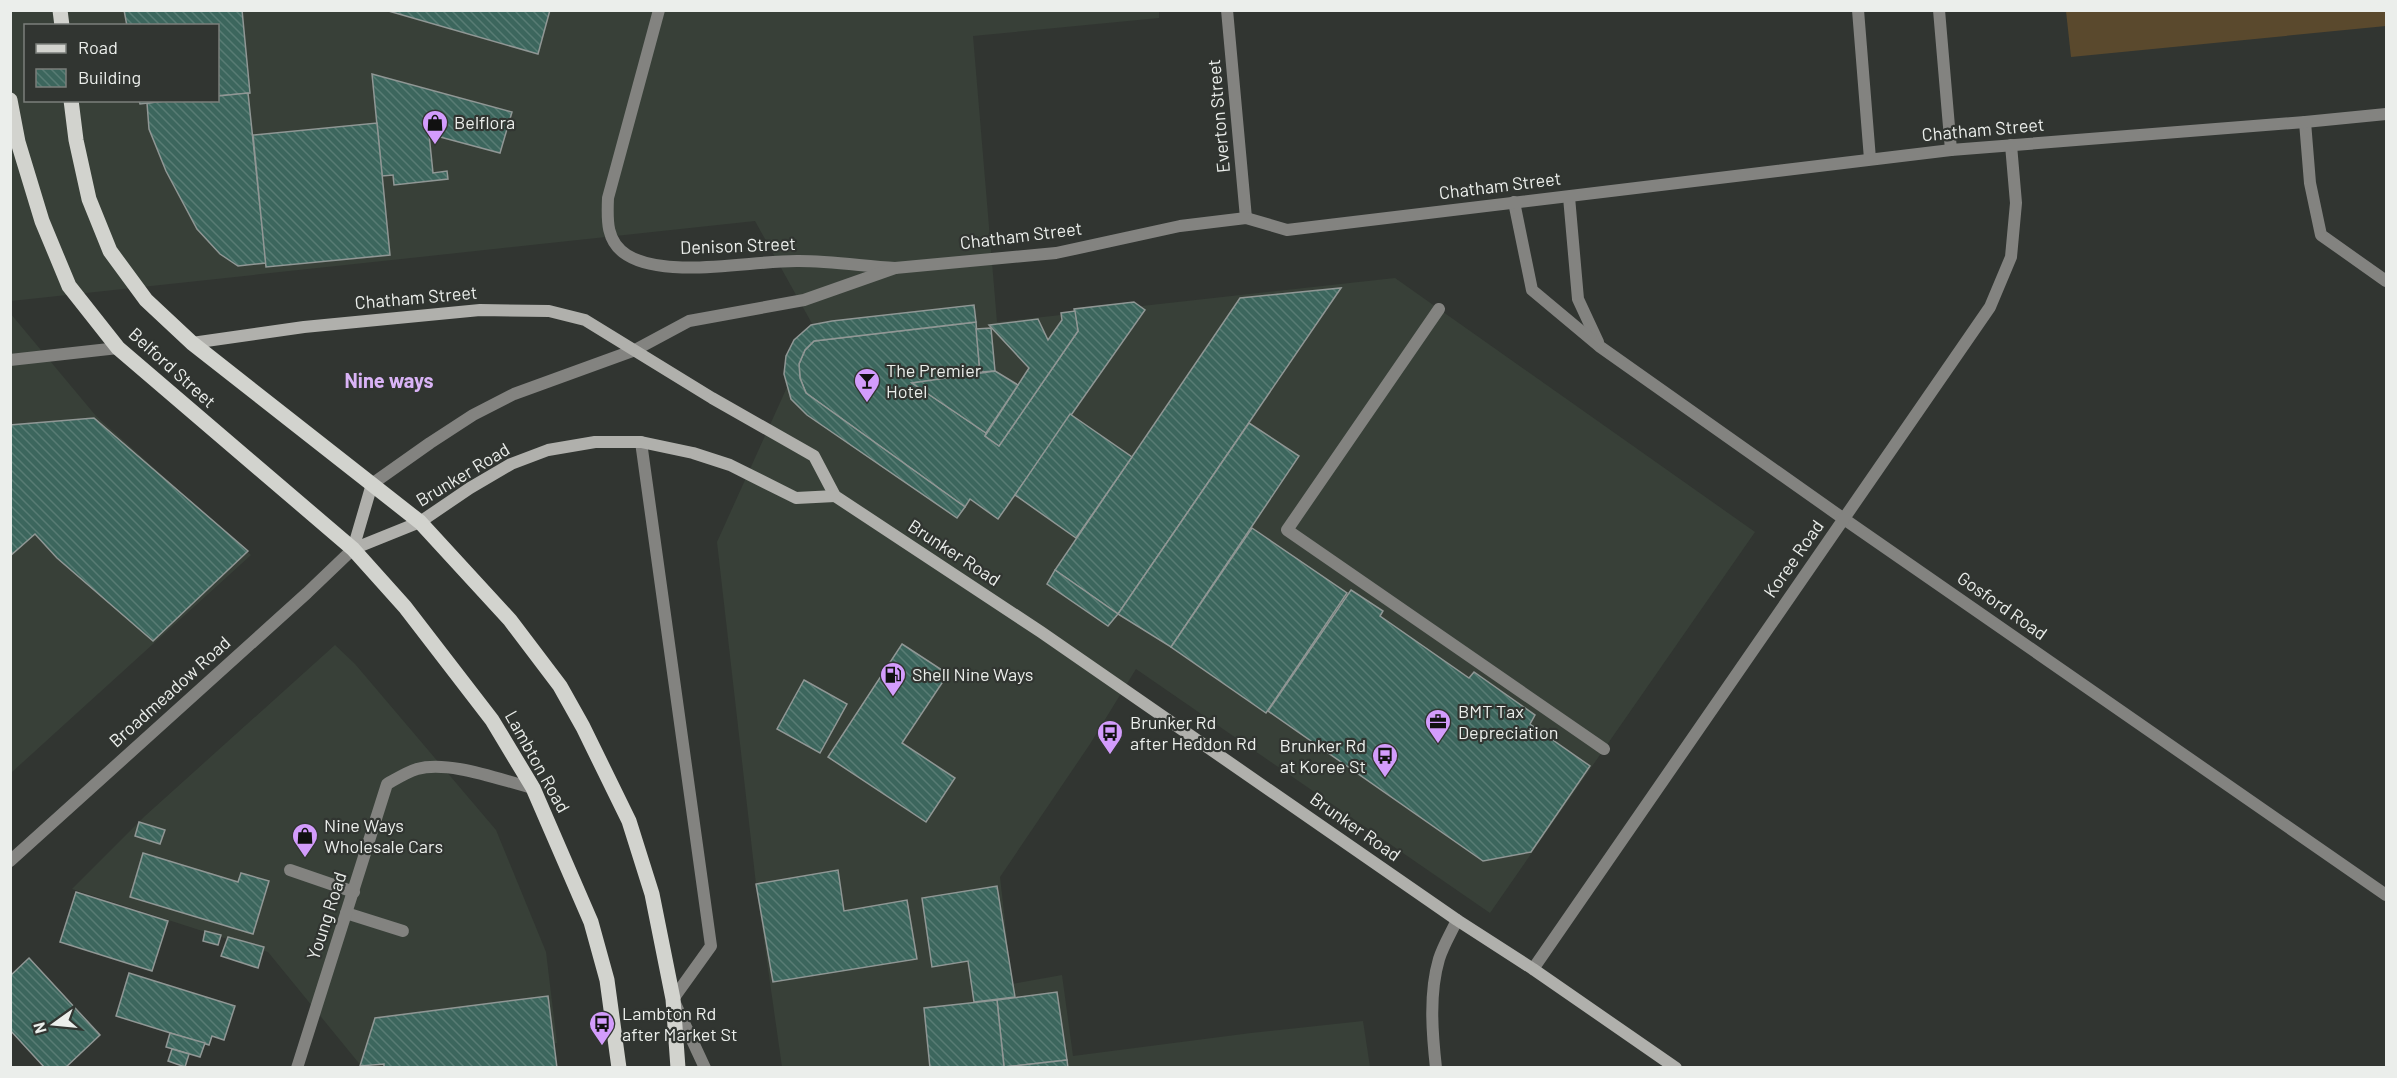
<svg xmlns="http://www.w3.org/2000/svg" width="2397" height="1078" font-family="Barlow,sans-serif">
<style>
.built{fill:#384038;fill-rule:evenodd}
.garden{fill:#5a492d}
.building{fill:url(#building-back-hatch);stroke:#909795;stroke-width:1.5}
.lines{fill:none;stroke-linecap:round;stroke-linejoin:round}
.service{stroke:#838380;stroke-width:12}
.minor{stroke:#838380;stroke-width:12}
.tertiary{stroke:#838380;stroke-width:12}
.secondary{stroke:#b0b0ac;stroke-width:12}
.primary{stroke:#d2d3ce;stroke-width:15}
.labels{text-anchor:middle;stroke-width:4.5;stroke-linejoin:round;paint-order:stroke}
.street-label{font-size:18px;fill:#ebeeeb;stroke:#313531}
.poi-label{font-size:18px;fill:#ebeeeb;stroke:#313531;text-anchor:start}
.neighbourhood-label{font-size:20px;font-weight:bold;fill:#d9b3f6;stroke:#313531}
</style>
<defs>
<pattern id="building-back-hatch" width="6" height="6" patternUnits="userSpaceOnUse" patternTransform="scale(1.5)"><rect width="6" height="6" fill="#3c665d"/><path d="M-1 5l2 2M0 0l6 6M5-1l2 2" fill="none" stroke="#587c74"/></pattern>
</defs>
<rect width="100%" height="100%" fill="#313531"/>
<g class="built">
<path d="M10 11H1159V18L973 36 997 322 1395 278 1755 532 1490 913 1136 669 1090 744 1000 877 1012 984 1062 975 1073 1056 1251 1033 1363 1021 1370 1067H782L756 884 717 542 788 385 820 338 755 221 11 301ZM26 26H218V100H26Z"/>
<polygon points="10,313 96,416 251,555 12,772"/>
<polygon points="335,645 355,664 496,830 546,952 557,1043 383,1067 362,1067 268,952 72,889 145,816"/>
</g>
<polygon class="garden" points="2386,10 2386,26 2071,57 2066,11"/>
<g class="building">
<polygon points="124,10 242,10 250,93 218,96 218,26 127,26"/>
<polygon points="385,10 550,10 538,54"/>
<polygon points="372,74 512,112 500,153 429,134 433,173 447,171 448,179 394,185 393,175 382,176"/>
<polygon points="248,93 266,263 238,266 220,254 197,229 166,171 149,129 147,103 174,100 218,100 218,96"/>
<polygon points="139,100 174,100 140,104"/>
<polygon points="377,123 390,255 266,267 253,135"/>
<polygon points="1341,288 1118,614 1055,570 1240,298"/>
<polygon points="1134,302 1145,310 998,519 970,499 965,507 806,393 800,378 799,364 805,350 814,341 976,322 980,374 912,383 986,433 985,436 999,446 1078,331 1074,309"/>
<polygon points="974,305 976,322 814,341 805,350 799,364 800,378 806,393 965,507 957,518 807,415 791,399 784,374 786,356 794,340 811,325 832,321"/>
<polygon points="1075,311 1078,331 999,446 985,436 1029,368 989,325 1038,319 1048,340 1062,320 1061,313"/>
<polygon points="991,328 995,371 980,372 976,329"/>
<polygon points="995,371 1018,385 986,433 912,383"/>
<polygon points="1070,414 1132,457 1076,538 1015,495"/>
<polygon points="94,418 248,551 153,641 57,558 35,534 10,556 10,425"/>
<polygon points="1249,423 1299,456 1171,647 1118,614"/>
<polygon points="1252,528 1347,593 1266,713 1171,647"/>
<polygon points="1055,570 1118,614 1108,626 1047,584"/>
<polygon points="1351,590 1383,611 1380,616 1469,678 1474,672 1535,715 1530,724 1590,766 1531,852 1483,861 1268,711"/>
<polygon points="902,644 948,674 902,743 955,778 926,822 828,757"/>
<polygon points="804,680 847,704 820,753 777,729"/>
<polygon points="139,822 165,830 160,844 135,836"/>
<polygon points="143,853 238,882 241,873 269,881 253,934 130,897"/>
<polygon points="838,870 844,911 907,900 917,959 773,982 756,884"/>
<polygon points="997,886 1015,997 974,1002 968,961 932,967 922,898"/>
<polygon points="76,892 168,921 152,971 60,942"/>
<polygon points="205,931 221,935 218,945 203,941"/>
<polygon points="228,937 264,947 258,968 221,956"/>
<polygon points="29,958 100,1035 65,1068 45,1068 10,1030 10,976"/>
<polygon points="129,973 235,1006 224,1040 212,1036 209,1045 116,1016"/>
<polygon points="1057,992 1067,1060 1004,1067 997,1000"/>
<polygon points="548,996 557,1068 384,1068 384,1064 360,1066 375,1018"/>
<polygon points="997,1000 1004,1067 930,1068 924,1008"/>
<polygon points="170,1033 205,1043 200,1057 166,1047"/>
<polygon points="172,1049 189,1054 185,1067 168,1061"/>
<polygon points="1067,1060 1068,1068 999,1068 1004,1067"/>
</g>
<g class="lines">
<g class="service">
<polyline points="1439,309 1287,530 1604,749"/>
<polyline points="290,870 354,892"/>
<polyline points="346,913 403,931"/>
</g>
<g class="minor">
<path d="M659 10 608 198C607 220 606 242 627 255 667 280 753 260 799 261 831 261 863 266 895 268"/>
<polyline points="1227,10 1246,218"/>
<polyline points="1858,10 1870,159"/>
<polyline points="1939,10 1951,150"/>
<polyline points="2305,122 2310,183 2321,235 2386,281"/>
<polyline points="1569,197 1578,299 1598,342"/>
<polyline points="1514,202 1532,290 1599,346 1844,519 2386,895"/>
<polyline points="10,360 118,348"/>
<polyline points="641,442 711,946 673,999 705,1068"/>
<polyline points="10,861 307,593 353,549"/>
<polyline points="1533,969 1990,307 2011,257 2016,203 2011,145"/>
<path d="M297 1068 387 784C396 779 407 772 417 769 449 760 500 780 533 788"/>
<path d="M1436 1068C1432 1032 1429 993 1439 959 1443 946 1451 933 1457 920"/>
</g>
<polyline class="tertiary" points="372,484 430,443 473,415 514,394 635,350 689,321 804,300 895,268 1056,253 1180,226 1246,218 1287,230 1951,150 2305,122 2386,114"/>
<g class="secondary">
<polyline points="192,343 304,327 480,310 549,311 585,320 712,398 814,456 835,496 1041,632 1457,920 1533,969 1676,1068"/>
<polyline points="353,549 420,522 470,488 511,464 548,450 595,442 641,442 693,453 730,465 796,498 835,496"/>
<polyline points="353,549 372,484"/>
</g>
<g class="primary">
<polyline points="60,10 62,26"/>
<polyline points="10,100 18,142 42,221 69,286 118,348 353,549 405,607 492,720 533,788 591,922 607,980 619,1068"/>
<polyline points="71,100 76,140 89,199 110,251 146,300 192,343 420,522 510,620 560,686 583,727 629,821 652,894 673,999 678,1068"/>
</g>
</g>
<defs>
<symbol id="shop-pin" viewBox="-11 -11 22 30"><path d="M0 17L-7.5 6A9.5 9.5 0 1 1 7.5 6Z" fill="#d39cfc" stroke="#313531"/><path d="M-5-2.5h2.3a2.7 3.5 0 0 1 5.4 0H5L5.5 6h-11ZM-1.5-2.5h3a1.5 2.3 0 0 0-3 0Z" fill="#111"/></symbol>
<symbol id="bar-pin" viewBox="-11 -11 22 30"><path d="M0 17L-7.5 6A9.5 9.5 0 1 1 7.5 6Z" fill="#d39cfc" stroke="#313531"/><path d="M-6-5H6L.8 .8V4.5H3.5V6h-7V4.5H-.8V.8Z" fill="#111"/></symbol>
<symbol id="fuel-pin" viewBox="-11 -11 22 30"><path d="M0 17L-7.5 6A9.5 9.5 0 1 1 7.5 6Z" fill="#d39cfc" stroke="#313531"/><path d="M-5.5-6h7V0h2V4h1.3V-2.5L3-4.5l.8-.8L6-3V5H2.5V1h-1V6h-7ZM-4.2-4.7v3.2H.2V-4.7Z" fill="#111"/></symbol>
<symbol id="office-pin" viewBox="-11 -11 22 30"><path d="M0 17L-7.5 6A9.5 9.5 0 1 1 7.5 6Z" fill="#d39cfc" stroke="#313531"/><path d="M-6-3h4V-5.5h4V-3h4V5H-6ZM-1-4.5V-3h2v-1.5ZM-6 0V1H6V0Z" fill="#111"/></symbol>
<symbol id="bus-pin" viewBox="-11 -11 22 30"><path d="M0 17L-7.5 6A9.5 9.5 0 1 1 7.5 6Z" fill="#d39cfc" stroke="#313531"/><path d="M-5-6H5V4H4V6H2V4H-2V6H-4V4H-5ZM-3.5-4V0h7V-4ZM-3.5 1.2v1.5H-2V1.2ZM2 1.2v1.5H3.5V1.2Z" fill="#111"/></symbol>
</defs>
<g fill-rule="evenodd">
<use href="#shop-pin" x="420" y="108" width="30" height="40"/>
<use href="#bar-pin" x="852" y="366" width="30" height="40"/>
<use href="#fuel-pin" x="878" y="660" width="30" height="40"/>
<use href="#office-pin" x="1423" y="707" width="30" height="40"/>
<use href="#bus-pin" x="1095" y="718" width="30" height="40"/>
<use href="#bus-pin" x="1370" y="741" width="30" height="40"/>
<use href="#shop-pin" x="290" y="821" width="30" height="40"/>
<use href="#bus-pin" x="587" y="1009" width="30" height="40"/>
</g>
<g class="labels">
<g class="street-label">
<text transform="translate(1219 116) rotate(-95)" y="6">Everton Street</text>
<text transform="translate(1983 130) rotate(-5)" y="6">Chatham Street</text>
<text transform="translate(1500 186) rotate(-7)" y="6">Chatham Street</text>
<text transform="translate(1021 236) rotate(-7)" y="6">Chatham Street</text>
<text transform="translate(738 246) rotate(-2)" y="6">Denison Street</text>
<text transform="translate(416 298) rotate(-5)" y="6">Chatham Street</text>
<text transform="translate(172 368) rotate(42)" y="6">Belford Street</text>
<text transform="translate(463 475) rotate(-31)" y="6">Brunker Road</text>
<text transform="translate(954 553) rotate(33)" y="6">Brunker Road</text>
<text transform="translate(1794 559) rotate(-55)" y="6">Koree Road</text>
<text transform="translate(2002 606) rotate(35)" y="6">Gosford Road</text>
<text transform="translate(170 692) rotate(-42)" y="6">Broadmeadow Road</text>
<text transform="translate(537 762) rotate(61)" y="6">Lambton Road</text>
<text transform="translate(1355 827) rotate(35)" y="6">Brunker Road</text>
<text transform="translate(327 916) rotate(-72)" y="6">Young Road</text>
</g>
<g class="poi-label">
<text x="454" y="129">Belflora</text>
<text x="886" y="377">The Premier<tspan x="886" dy="21">Hotel</tspan></text>
<text x="912" y="681">Shell Nine Ways</text>
<text x="1458" y="718">BMT Tax<tspan x="1458" dy="21">Depreciation</tspan></text>
<text x="1130" y="729">Brunker Rd<tspan x="1130" dy="21">after Heddon Rd</tspan></text>
<text x="1366" y="752" text-anchor="end">Brunker Rd<tspan x="1366" dy="21">at Koree St</tspan></text>
<text x="324" y="832">Nine Ways<tspan x="324" dy="21">Wholesale Cars</tspan></text>
<text x="622" y="1020">Lambton Rd<tspan x="622" dy="21">after Market St</tspan></text>
</g>
<g class="neighbourhood-label">
<text x="389" y="388">Nine ways</text>
</g>
</g>
<rect width="2397" height="1078" fill="none" stroke="#ebeeeb" stroke-width="24"/>
<rect x="24" y="24" width="195" height="78" fill="#313531" stroke="#7b7f7b" stroke-width="1.5"/>
<rect x="36" y="44" width="30" height="9" fill="#d2d3ce" stroke="#7b7f7b" stroke-width="1.5"/>
<text x="78" y="54" font-size="18" fill="#ebeeeb">Road</text>
<rect x="36" y="69" width="30" height="18" fill="url(#building-back-hatch)" stroke="#7b7f7b" stroke-width="1.5"/>
<text x="78" y="84" font-size="18" fill="#ebeeeb">Building</text>
<g transform="translate(54 1024) rotate(255)" stroke="#313531" stroke-width="4.5" paint-order="stroke">
<path d="M0-4.5L10 22L0 15L-10 22Z" fill="#ebeeeb"/>
<text y="-9" font-size="16" font-weight="bold" text-anchor="middle" fill="#ebeeeb">N</text>
</g>
</svg>
